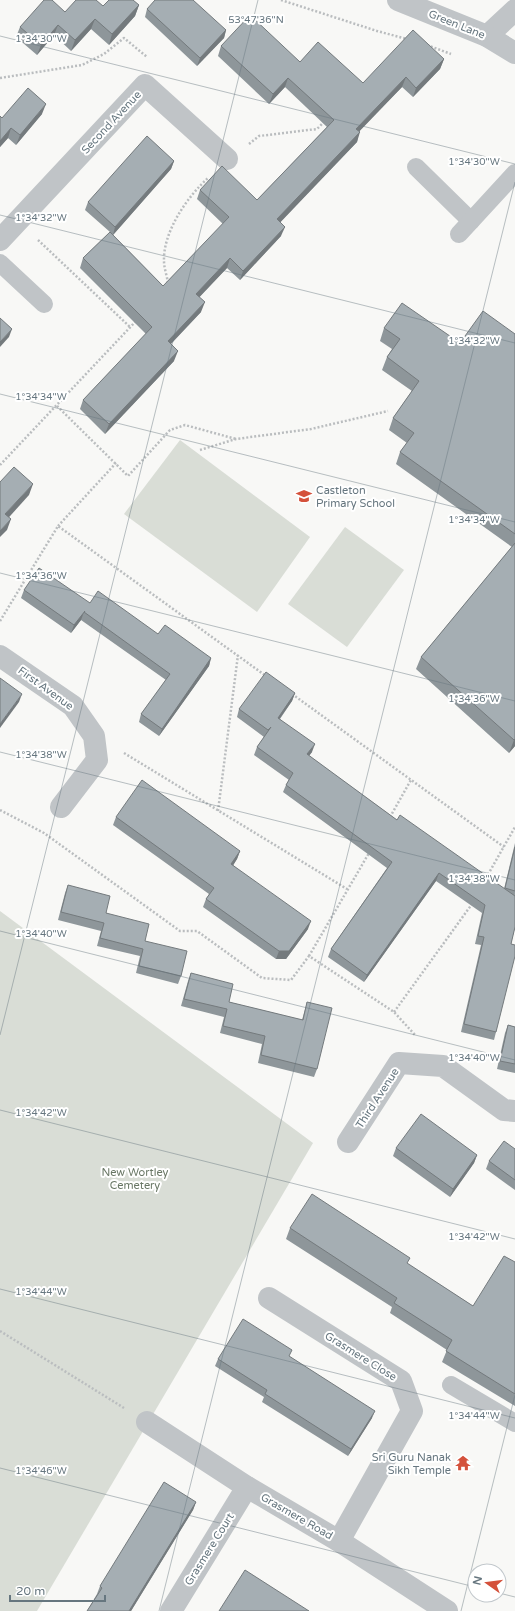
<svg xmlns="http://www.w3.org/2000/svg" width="515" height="1611" font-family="'Varela Round',sans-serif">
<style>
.green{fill:#d9ddd6}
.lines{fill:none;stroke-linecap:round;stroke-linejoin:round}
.path{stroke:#babdbf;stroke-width:2.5;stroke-dasharray:2 2;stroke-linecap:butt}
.service{stroke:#c0c4c7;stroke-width:18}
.minor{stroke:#c0c4c7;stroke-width:22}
.tertiary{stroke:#c0c4c7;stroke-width:22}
.wall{fill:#8e969a}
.shaded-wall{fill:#747a7d}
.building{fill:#a5aeb3;stroke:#747a7d}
.ticks{fill:none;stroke:#66767f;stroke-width:1;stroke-opacity:0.45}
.labels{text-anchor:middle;stroke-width:4;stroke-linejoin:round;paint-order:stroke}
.street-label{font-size:11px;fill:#66767f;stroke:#fff}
.poi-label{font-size:11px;fill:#66767f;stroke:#fff;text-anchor:start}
.park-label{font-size:11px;fill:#697765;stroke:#fff}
.ticks-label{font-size:10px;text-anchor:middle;fill:#66767f;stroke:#fff;stroke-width:4;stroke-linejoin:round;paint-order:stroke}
</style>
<rect width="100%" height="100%" fill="#f8f8f6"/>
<g class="green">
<polygon points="180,440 310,537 257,612 124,514"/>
<polygon points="345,527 404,570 347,647 288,604"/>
<polygon points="0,911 313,1143 37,1611 0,1611"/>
</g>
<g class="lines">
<g class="path">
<polyline points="281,0 377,31 407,39"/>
<polyline points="427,45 451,54"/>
<polyline points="0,78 82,65 104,54 124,38 147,57"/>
<polyline points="249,144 259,136 317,129 325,121"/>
<polyline points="38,240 130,327"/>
<path d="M168 283C167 276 164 268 164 261 163 232 187 197 208 178"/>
<polyline points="57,406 128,476 170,430 185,425 236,439"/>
<polyline points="200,450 236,439 311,429 388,411"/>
<polyline points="0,465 137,320"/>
<polyline points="58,526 116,463"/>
<polyline points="0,621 58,526 266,676"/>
<polyline points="292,694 504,847"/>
<polyline points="124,753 347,889"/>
<polyline points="0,810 44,833 180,931 197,931 262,978 291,980 309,956 394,1012 416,1036"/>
<polyline points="218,811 238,655"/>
<polyline points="390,817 411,780"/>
<polyline points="486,878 515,827"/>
<polyline points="309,956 369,853"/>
<polyline points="394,1012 472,904"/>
<polyline points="0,1331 124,1408"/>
</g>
<g class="service">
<polyline points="416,167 471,221"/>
<polyline points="459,234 515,173"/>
<polyline points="0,263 44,304"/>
<polyline points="451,1385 515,1423"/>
</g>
<g class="minor">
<polyline points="487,36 515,10"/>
<polyline points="0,240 145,85 227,159"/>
<polyline points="0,656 73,706 94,736 97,760 61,807"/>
<polyline points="348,1142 399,1063 443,1066 504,1110 515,1111"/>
<polyline points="269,1298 401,1381 412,1411 339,1541"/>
<polyline points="147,1422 247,1487 339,1541 447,1611"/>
<polyline points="171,1611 247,1487"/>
</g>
<polyline class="tertiary" points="398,0 487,36 515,53"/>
</g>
<g class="wall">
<polygon points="139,5 135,16 109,45 91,29 71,51 54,35 37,55 16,37 20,27 65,12 103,6"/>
<polygon points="147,9 226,30 224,38 197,66 145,17"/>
<polygon points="221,46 300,62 363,83 444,59 440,69 413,97 402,87 359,131 357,142 280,222 281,236 240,280 227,268 199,297 201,312 171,344 174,361 105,434 80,409 83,400 146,334 80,268 83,258 110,232 85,210 88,202 174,161 171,169 113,235 163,286 223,224 197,199 200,190 257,200 327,127 285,87 269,104 218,56"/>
<polygon points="42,114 16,145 8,138 0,147 0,116 2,118"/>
<polygon points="384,328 460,343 515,334 515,746 509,753 416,669 421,657 512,547 396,464 400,452 407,443 389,430 393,418 412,391 382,370 387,357 392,349 380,341"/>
<polygon points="24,590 90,603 211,658 209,666 159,736 139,722 141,714 166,680 81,620 71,633 21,598"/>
<polygon points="295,693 292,701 280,719 312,752 309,756 397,820 504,889 515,843 515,927 511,944 496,1032 494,1040 461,1032 481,945 475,944 482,913 436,881 364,982 328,957 331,949 387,868 283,792 286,785 289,780 254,755 257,747 264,737 237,717 239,709"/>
<polygon points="116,817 240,851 237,859 233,865 308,929 286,959 276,959 203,907 206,899 209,894 113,825"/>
<polygon points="68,885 145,941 181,976 178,984 136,973 140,956 97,946 101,931 58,920 65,893"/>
<polygon points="191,973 229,1002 302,1020 307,1002 317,1069 314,1077 258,1063 262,1044 220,1033 224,1017 181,1006 188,981"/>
<polygon points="508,1025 515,1027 515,1073 497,1069 505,1033"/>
<polygon points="396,1148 477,1155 474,1163 450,1197 393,1156"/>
<polygon points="515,1149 515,1190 486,1169 489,1161"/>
<polygon points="290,1228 408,1264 473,1306 515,1262 515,1406 442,1362 447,1350 390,1313 392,1307 286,1239"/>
<polygon points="290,1357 372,1418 348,1456 262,1402 264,1397 215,1366 218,1359"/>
<polygon points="196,1502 193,1510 131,1611 87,1611 97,1594 100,1586"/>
</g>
<g class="shaded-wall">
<polygon points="139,5 135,16 109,45 112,34"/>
<polygon points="95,19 91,29 71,51 75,40"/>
<polygon points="58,25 54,35 37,55 41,45"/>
<polygon points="226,30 224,38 197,66 200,58"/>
<polygon points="444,59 440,69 413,97 416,88"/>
<polygon points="406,77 402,87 353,138 356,129"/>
<polygon points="288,78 285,87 269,104 273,94"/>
<polygon points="46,104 42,114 16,145 20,135"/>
<polygon points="11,128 8,138 0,147 0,141"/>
<polygon points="360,132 357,142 274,229 277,219"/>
<polygon points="174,161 171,169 113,235 115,227"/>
<polygon points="285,227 281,236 240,280 243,271"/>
<polygon points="230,258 227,268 193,304 196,294"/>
<polygon points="205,302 201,312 164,351 168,341"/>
<polygon points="12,329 9,337 0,347 0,342"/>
<polygon points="178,351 174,361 105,434 109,424"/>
<polygon points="33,484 29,495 2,525 5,514"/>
<polygon points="11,519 7,530 0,537 0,531"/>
<polygon points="84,612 81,620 71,633 74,625"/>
<polygon points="211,658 209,666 159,736 162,729"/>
<polygon points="295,693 292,701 275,725 278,718"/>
<polygon points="22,694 19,702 0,728 0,724"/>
<polygon points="515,739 515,746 509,753 514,740"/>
<polygon points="315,744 312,752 304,762 307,754"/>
<polygon points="240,851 237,859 229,872 231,864"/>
<polygon points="439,873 436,881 364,982 367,975"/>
<polygon points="311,921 308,929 286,959 276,959 279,951"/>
<polygon points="477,1155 474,1163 450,1197 453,1189"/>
<polygon points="375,1411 372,1418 348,1456 351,1449"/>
<polygon points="196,1502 193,1510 131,1611 129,1611"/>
</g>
<g class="building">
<polygon points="44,0 52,0 65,12 76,0 96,0 103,6 109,0 133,0 139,5 112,34 95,19 75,40 58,25 41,45 20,27"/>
<polygon points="155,0 193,0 226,30 200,58 147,9"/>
<polygon points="250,15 300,62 318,42 363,83 413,30 444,59 416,88 406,77 356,129 360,132 277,219 285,227 243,271 230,258 196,294 205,302 168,341 178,351 109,424 83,400 152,327 83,258 110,232 163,286 229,217 200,190 222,166 257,200 334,120 288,78 273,94 221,46"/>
<polygon points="28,88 46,104 20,135 11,128 0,141 0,116 2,118"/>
<polygon points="147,136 174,161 115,227 88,202"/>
<polygon points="402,303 460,343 483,311 515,334 515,534 400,452 414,433 393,418 419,381 387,357 400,339 384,328"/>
<polygon points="0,318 12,329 0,342"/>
<polygon points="14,467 33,484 5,514 11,519 0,531 0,482"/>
<polygon points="515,543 515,739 514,740 421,657"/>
<polygon points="39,568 90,603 98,591 158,634 165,625 211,658 162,729 141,714 170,674 84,612 85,611 74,625 24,590"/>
<polygon points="266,672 295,693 278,718 315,744 307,754 397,820 400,815 515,896 515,927 511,944 515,945 515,956 496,1032 464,1024 484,937 478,936 485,905 439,873 367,975 331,949 392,862 286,785 293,773 257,747 271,727 268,730 239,709"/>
<polygon points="0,678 22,694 0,724"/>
<polygon points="142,780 240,851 231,864 311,921 289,951 279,951 206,899 214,888 116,817"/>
<polygon points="515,847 515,891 505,888"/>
<polygon points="68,885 110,896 106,913 149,924 145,941 187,951 181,976 139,966 143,949 100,938 104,923 61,912"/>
<polygon points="191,973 233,984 229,1002 303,1020 307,1002 332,1008 317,1069 261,1055 265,1036 223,1026 227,1009 184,999"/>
<polygon points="508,1025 515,1027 515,1064 500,1061"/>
<polygon points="421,1114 477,1155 453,1189 396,1148"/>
<polygon points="504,1141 515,1149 515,1180 489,1161"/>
<polygon points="312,1194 410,1258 407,1263 473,1306 504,1256 515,1262 515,1394 446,1351 452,1340 394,1303 397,1298 290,1228"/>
<polygon points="243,1319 292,1350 289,1356 375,1411 351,1449 265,1394 267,1390 218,1359"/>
<polygon points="164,1482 196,1502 129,1611 87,1611 102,1588 100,1586"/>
<polygon points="245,1570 309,1611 219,1611"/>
</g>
<path class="ticks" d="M0 36 515 164M0 215 515 343M0 394 515 522M0 573 515 701M0 752 515 880M0 931 515 1060M0 1035 258 0M0 1110 515 1239M0 1289 515 1418M0 1468 475 1587M499 1593 515 1597M159 1611 515 182M461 1611 515 1395"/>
<defs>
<symbol id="school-bare" viewBox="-9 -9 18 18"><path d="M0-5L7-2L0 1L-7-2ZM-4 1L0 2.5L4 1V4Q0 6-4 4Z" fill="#d4513b" stroke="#fff" stroke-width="2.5" paint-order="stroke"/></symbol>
<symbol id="temple-bare" viewBox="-9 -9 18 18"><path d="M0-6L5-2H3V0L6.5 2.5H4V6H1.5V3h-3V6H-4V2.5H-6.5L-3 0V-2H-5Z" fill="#d4513b" stroke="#fff" stroke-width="2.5" paint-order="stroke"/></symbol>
</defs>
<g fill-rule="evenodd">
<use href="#school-bare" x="293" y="485" width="22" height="22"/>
<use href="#temple-bare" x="452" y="1452" width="22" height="22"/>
</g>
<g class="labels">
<g class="street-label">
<text transform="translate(457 24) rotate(22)" y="4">Green Lane</text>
<text transform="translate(111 122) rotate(-47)" y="4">Second Avenue</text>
<text transform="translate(46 688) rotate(36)" y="4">First Avenue</text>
<text transform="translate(377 1098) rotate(-57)" y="4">Third Avenue</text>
<text transform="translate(361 1356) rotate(32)" y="4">Grasmere Close</text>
<text transform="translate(297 1516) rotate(30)" y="4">Grasmere Road</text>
<text transform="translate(209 1549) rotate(-58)" y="4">Grasmere Court</text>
</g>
<g class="poi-label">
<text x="316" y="494">Castleton<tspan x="316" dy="13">Primary School</tspan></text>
<text x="451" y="1461" text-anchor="end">Sri Guru Nanak<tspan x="451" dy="13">Sikh Temple</tspan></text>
</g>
<g class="park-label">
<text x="135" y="1176">New Wortley<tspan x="135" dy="13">Cemetery</tspan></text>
</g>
</g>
<g class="ticks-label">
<text x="256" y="23">53°47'36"N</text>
<text x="41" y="42">1°34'30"W</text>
<text x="474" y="165">1°34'30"W</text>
<text x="41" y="221">1°34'32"W</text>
<text x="474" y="344">1°34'32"W</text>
<text x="41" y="400">1°34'34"W</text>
<text x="474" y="523">1°34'34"W</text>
<text x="41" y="579">1°34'36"W</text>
<text x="474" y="702">1°34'36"W</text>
<text x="41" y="758">1°34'38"W</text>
<text x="474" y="882">1°34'38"W</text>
<text x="41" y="937">1°34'40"W</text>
<text x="474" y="1061">1°34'40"W</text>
<text x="41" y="1116">1°34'42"W</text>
<text x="474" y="1240">1°34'42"W</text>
<text x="41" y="1295">1°34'44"W</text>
<text x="474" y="1419">1°34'44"W</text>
<text x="41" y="1474">1°34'46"W</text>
</g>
<g transform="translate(487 1583) rotate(284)"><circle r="19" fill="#ffffff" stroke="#c2c8cc"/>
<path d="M0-3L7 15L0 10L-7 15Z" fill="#d4513b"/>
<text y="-6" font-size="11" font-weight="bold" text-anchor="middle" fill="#66767f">N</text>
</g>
<path d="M10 1595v6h95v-6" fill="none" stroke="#66767f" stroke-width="2"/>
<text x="16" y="1595" font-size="12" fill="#66767f" stroke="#ffffff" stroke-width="3" paint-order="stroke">20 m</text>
</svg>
